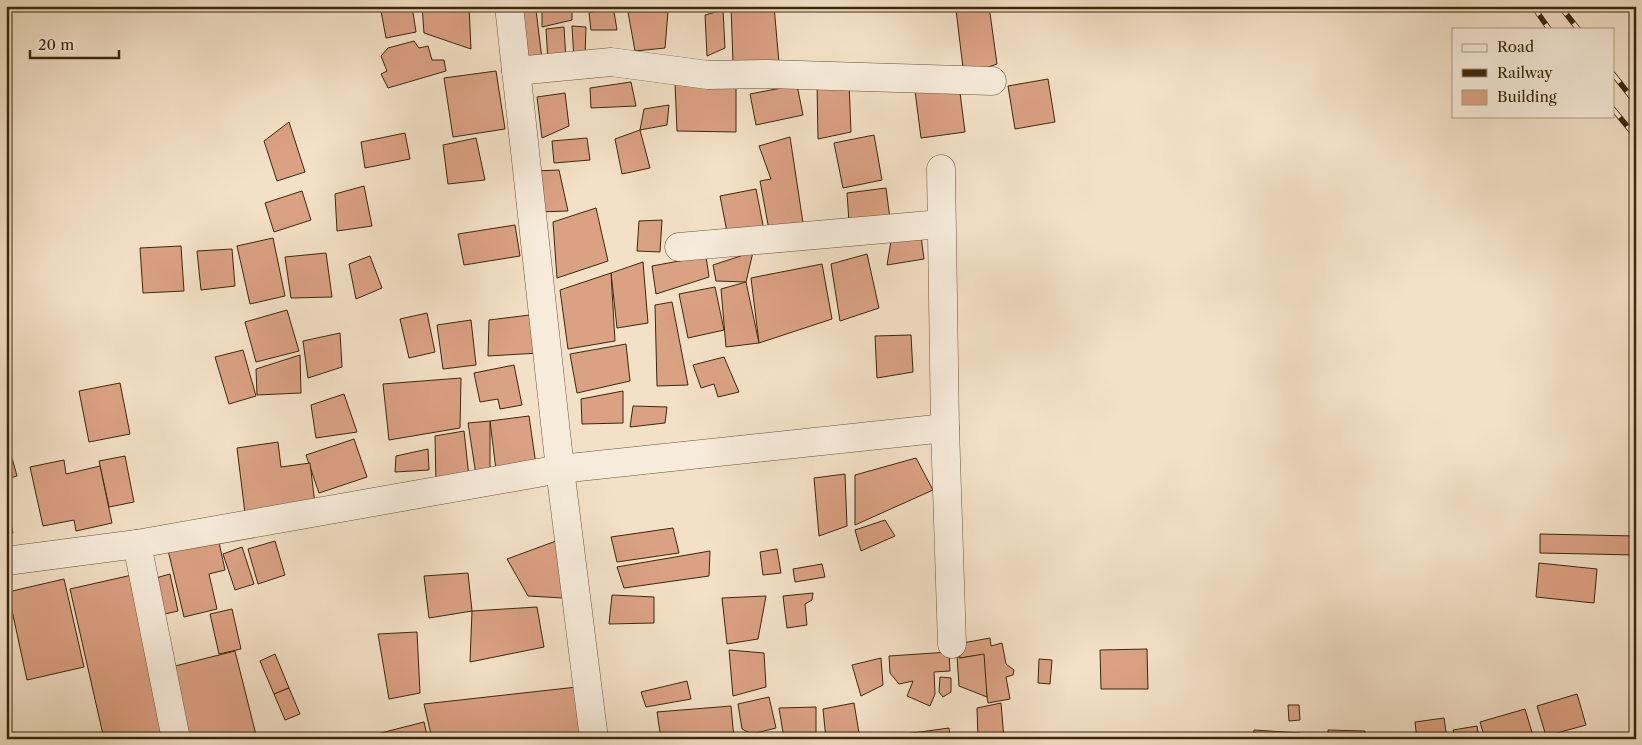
<svg xmlns="http://www.w3.org/2000/svg" width="1642" height="745" font-family="'Libre Caslon Text',serif">
<style>
.building{fill:#dba183;stroke:#3b280a}
.lines{fill:none;stroke-linecap:round;stroke-linejoin:round}
.street-casing{stroke:#695639;stroke-width:29}
.street{stroke:#f7ecdb;stroke-width:28}
.rail-casing{stroke:#3b280a;stroke-width:5.5}
.rail{stroke:#f7ecdb;stroke-width:4;stroke-dasharray:11;stroke-linecap:butt}
</style>
<rect width="100%" height="100%" fill="#f3e1c7"/>
<filter id="stains"><feTurbulence type="fractalNoise" baseFrequency=".004" numOctaves="4"/><feColorMatrix values="0 0 0 0 .2 0 0 0 0 .09 0 0 0 0 .02 0 0 0 .5 -.17"/></filter>
<radialGradient id="worn" r=".72"><stop offset=".6" stop-color="#630" stop-opacity="0"/><stop offset="1" stop-color="#630" stop-opacity=".3"/></radialGradient>
<g class="building">
<polygon points="380,6 412,6 416,32 386,38"/>
<polygon points="422,6 469,6 471,49 424,33"/>
<polygon points="542,6 572,6 572,20 542,27"/>
<polygon points="613,6 617,30 591,30 589,13"/>
<polygon points="731,6 774,6 779,63 733,63"/>
<polygon points="973,6 989,6 997,64 964,76 956,10"/>
<polygon points="536,10 542,59 521,64 517,12"/>
<polygon points="723,10 725,48 707,56 705,15"/>
<polygon points="628,12 668,12 665,48 635,51"/>
<polygon points="572,26 586,27 585,56 574,60"/>
<polygon points="564,27 566,60 548,62 546,29"/>
<polygon points="414,41 419,48 428,46 432,60 444,60 446,71 388,88 381,74 387,71 381,56 388,48"/>
<polygon points="496,71 505,129 453,137 444,78"/>
<polygon points="736,75 736,132 677,131 675,83"/>
<polygon points="1048,79 1055,122 1015,129 1008,86"/>
<polygon points="631,82 636,106 591,108 590,88"/>
<polygon points="849,83 851,132 818,139 817,84"/>
<polygon points="797,85 803,115 756,125 750,94"/>
<polygon points="959,85 965,132 921,138 915,91"/>
<polygon points="565,93 569,126 542,138 537,97"/>
<polygon points="669,105 667,125 640,130 644,109"/>
<polygon points="289,122 305,172 277,181 264,141"/>
<polygon points="640,130 650,168 622,174 615,139"/>
<polygon points="405,133 410,159 365,168 361,142"/>
<polygon points="874,135 882,180 843,188 834,143"/>
<polygon points="790,137 803,223 770,235 760,181 771,179 759,146"/>
<polygon points="476,138 485,180 448,184 443,145"/>
<polygon points="587,138 590,160 554,163 552,141"/>
<polygon points="559,170 568,211 539,212 534,171"/>
<polygon points="364,186 372,226 337,231 335,194"/>
<polygon points="886,188 890,219 849,222 847,193"/>
<polygon points="756,189 764,230 728,237 720,196"/>
<polygon points="302,191 311,220 274,232 265,203"/>
<polygon points="596,208 608,261 557,278 553,222"/>
<polygon points="662,220 660,252 637,251 639,221"/>
<polygon points="515,225 520,256 464,265 458,234"/>
<polygon points="920,229 924,259 887,265 892,235"/>
<polygon points="273,238 285,296 250,304 237,246"/>
<polygon points="181,246 184,291 143,293 140,248"/>
<polygon points="232,249 235,286 201,290 197,251"/>
<polygon points="753,252 746,282 716,281 713,265"/>
<polygon points="326,253 332,297 291,298 285,257"/>
<polygon points="867,254 879,308 840,321 831,264"/>
<polygon points="370,256 382,288 356,299 349,264"/>
<polygon points="706,256 709,277 656,294 652,266"/>
<polygon points="643,262 648,323 617,328 611,273"/>
<polygon points="822,264 832,319 759,343 751,278"/>
<polygon points="611,273 615,341 568,349 560,290"/>
<polygon points="746,282 759,343 726,347 721,289"/>
<polygon points="715,287 724,330 688,338 679,294"/>
<polygon points="672,302 688,385 657,386 655,305"/>
<polygon points="287,310 299,351 256,362 245,322"/>
<polygon points="427,313 435,352 409,358 400,319"/>
<polygon points="530,315 539,353 488,356 489,320"/>
<polygon points="471,320 476,365 443,369 437,325"/>
<polygon points="340,333 342,367 308,378 303,341"/>
<polygon points="911,335 913,372 877,378 875,336"/>
<polygon points="626,344 630,381 577,393 570,354"/>
<polygon points="243,350 256,396 229,404 215,357"/>
<polygon points="300,355 301,393 257,395 256,369"/>
<polygon points="724,357 739,392 718,397 714,384 701,388 693,365"/>
<polygon points="514,365 522,405 500,409 498,399 480,402 474,373"/>
<polygon points="461,378 460,428 389,440 383,384"/>
<polygon points="120,383 130,434 89,442 79,391"/>
<polygon points="623,391 623,423 582,424 581,399"/>
<polygon points="344,394 357,432 316,438 311,405"/>
<polygon points="633,406 667,407 665,423 630,427"/>
<polygon points="529,416 536,465 496,470 490,421"/>
<polygon points="490,421 490,471 476,475 468,423"/>
<polygon points="464,431 469,477 436,483 435,436"/>
<polygon points="6,436 17,476 6,479"/>
<polygon points="354,439 367,477 319,493 306,455"/>
<polygon points="278,442 281,467 310,463 315,504 245,513 237,448"/>
<polygon points="428,449 429,470 395,472 396,456"/>
<polygon points="125,456 134,502 109,507 99,461"/>
<polygon points="916,458 933,490 855,525 855,475"/>
<polygon points="64,460 66,474 100,466 112,523 76,531 74,520 43,526 30,467"/>
<polygon points="845,474 847,526 819,536 814,478"/>
<polygon points="6,505 13,533 6,534"/>
<polygon points="885,520 895,536 861,551 855,530"/>
<polygon points="673,528 679,553 617,562 611,537"/>
<polygon points="1540,534 1636,536 1636,555 1540,553"/>
<polygon points="218,538 225,570 209,574 217,609 184,617 168,550"/>
<polygon points="275,541 285,575 258,584 248,549"/>
<polygon points="556,541 563,598 528,596 507,559"/>
<polygon points="242,547 254,584 235,590 223,554"/>
<polygon points="777,549 781,573 763,575 760,552"/>
<polygon points="710,551 709,576 624,588 617,567"/>
<polygon points="1539,563 1597,569 1594,603 1536,597"/>
<polygon points="822,564 825,577 795,582 793,569"/>
<polygon points="468,573 472,611 429,618 424,576"/>
<polygon points="170,574 178,611 161,615 152,579"/>
<polygon points="132,575 168,739 104,739 70,589"/>
<polygon points="64,579 84,667 27,680 8,592"/>
<polygon points="813,593 812,600 805,604 807,625 787,628 783,596"/>
<polygon points="612,595 654,597 654,623 609,624"/>
<polygon points="766,596 758,639 727,644 722,598"/>
<polygon points="537,607 544,647 470,662 472,611"/>
<polygon points="232,609 241,649 219,654 210,614"/>
<polygon points="417,632 420,693 389,699 378,634"/>
<polygon points="990,638 991,646 1002,643 1006,664 1014,670 1013,675 1006,677 1010,699 988,703 980,655 960,658 957,644"/>
<polygon points="1147,649 1148,689 1101,689 1100,650"/>
<polygon points="729,650 764,653 766,687 733,696"/>
<polygon points="235,651 257,739 182,739 163,669"/>
<polygon points="949,652 950,671 934,672 935,694 930,706 907,696 913,681 899,684 890,673 889,656"/>
<polygon points="275,654 289,688 274,694 260,661"/>
<polygon points="984,654 987,697 959,686 957,656 960,658"/>
<polygon points="881,658 883,685 861,696 852,665"/>
<polygon points="1039,659 1052,660 1050,684 1038,683"/>
<polygon points="940,677 951,678 951,692 943,697 939,692"/>
<polygon points="687,681 691,699 646,707 641,692"/>
<polygon points="577,687 584,739 432,739 424,704"/>
<polygon points="289,688 300,714 285,720 274,694"/>
<polygon points="1577,694 1586,725 1546,736 1537,706"/>
<polygon points="769,697 776,728 752,734 742,729 738,704"/>
<polygon points="854,703 860,739 826,739 823,709"/>
<polygon points="1001,703 1004,739 978,739 977,708"/>
<polygon points="1288,705 1299,705 1300,720 1289,721"/>
<polygon points="731,706 734,739 661,739 657,712"/>
<polygon points="816,707 816,739 784,739 779,708"/>
<polygon points="1525,709 1534,739 1485,739 1480,722"/>
<polygon points="1444,718 1447,739 1417,739 1415,722"/>
<polygon points="424,722 428,739 357,739"/>
<polygon points="1477,726 1479,739 1455,739 1453,730"/>
<polygon points="949,728 950,739 905,739 905,734"/>
<polygon points="1254,730 1300,733 1299,739 1253,739"/>
<polygon points="1328,730 1365,731 1365,739 1328,739"/>
</g>
<g class="lines">
<defs>
<g id="street">
<polyline points="509,6 560,469 594,739"/>
<polyline points="516,71 611,62 708,75 768,74 992,81"/>
<polyline points="941,169 945,428 952,644"/>
<polyline points="679,247 941,224"/>
<polyline points="137,544 176,739"/>
<polyline points="6,561 137,544 560,469 945,428"/>
</g>
</defs>
<use href="#street" class="street-casing"/>
<use href="#street" class="street"/>
<defs>
<g id="rail">
<polyline points="1533,6 1549,29"/>
<polyline points="1560,6 1578,29"/>
<polyline points="1613,74 1636,103"/>
<polyline points="1613,109 1636,137"/>
</g>
</defs>
<use href="#rail" class="rail-casing"/>
<use href="#rail" class="rail"/>
</g>
<rect width="1642" height="745" fill="none" stroke="#f3e1c7" stroke-width="25"/>
<rect x="8" y="8" width="1627" height="730" fill="none" stroke="#3b280a" stroke-width="2.5"/>
<rect x="12" y="12" width="1617" height="720" fill="none" stroke="#3b280a"/>
<rect x="1452" y="28" width="162" height="90" fill="#f7ecdb" stroke="#ac9e87"/>
<rect x="1462" y="44" width="25" height="8" fill="#f7ecdb" stroke="#ac9e87"/>
<text x="1497" y="52" font-size="15" fill="#3b280a">Road</text>
<rect x="1462" y="69" width="25" height="8" fill="#3b280a" stroke="#ac9e87"/>
<text x="1497" y="78" font-size="15" fill="#3b280a">Railway</text>
<rect x="1462" y="90" width="25" height="15" fill="#dba183" stroke="#ac9e87"/>
<text x="1497" y="102" font-size="15" fill="#3b280a">Building</text>
<path d="M30 50v8h89v-8" fill="none" stroke="#3b280a" stroke-width="2.5"/>
<text x="38" y="50" font-size="15" fill="#3b280a" stroke="#f7ecdb" stroke-width="4" paint-order="stroke">20 m</text>
<rect width="100%" height="100%" filter="url(#stains)"/>
<rect width="100%" height="100%" fill="url(#worn)"/>
</svg>
